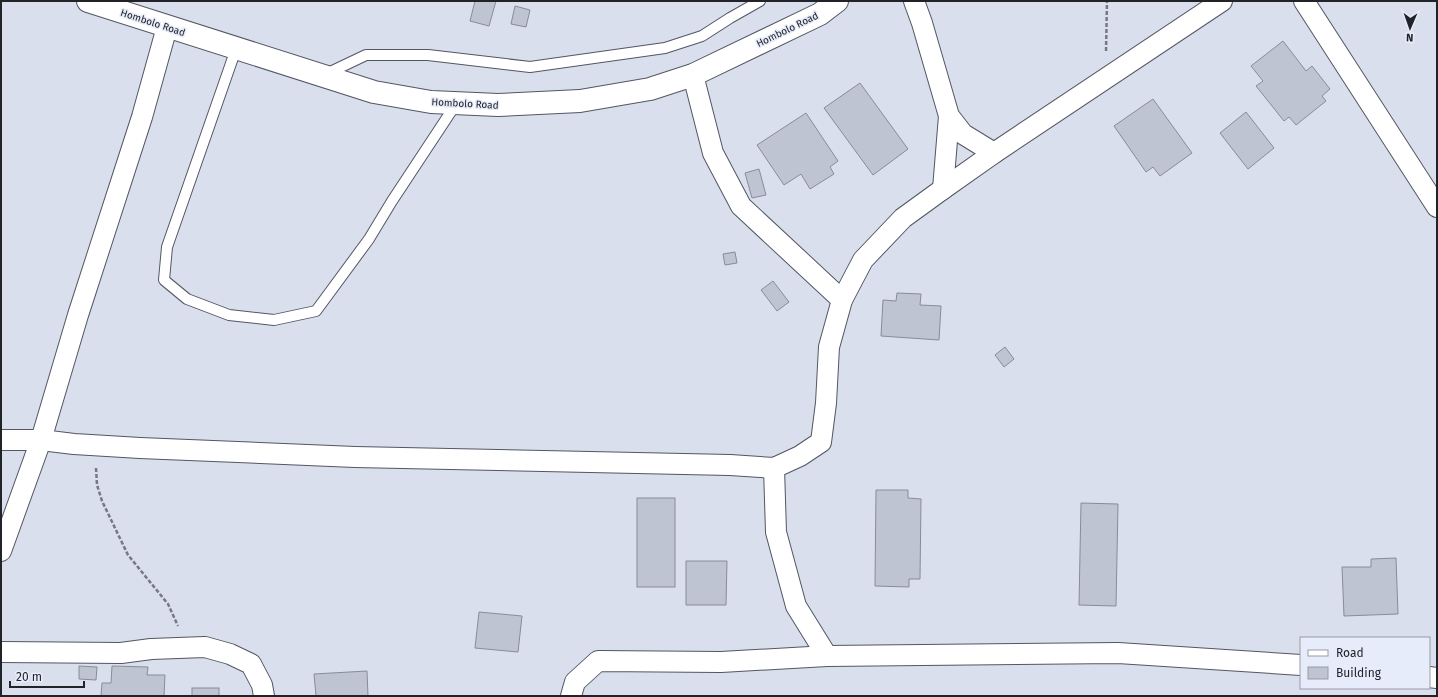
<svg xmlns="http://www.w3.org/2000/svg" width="1438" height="697" font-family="'Fira Sans',sans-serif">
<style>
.building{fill:#bfc4d2;stroke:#888c99}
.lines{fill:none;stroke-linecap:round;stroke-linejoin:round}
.lane-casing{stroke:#535663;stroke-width:12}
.street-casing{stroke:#535663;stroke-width:22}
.secondary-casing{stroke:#535663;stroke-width:24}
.path{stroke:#767982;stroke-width:2.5;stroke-dasharray:4 2;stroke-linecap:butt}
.lane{stroke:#fff;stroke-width:10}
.street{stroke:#fff;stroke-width:20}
.secondary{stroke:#fff;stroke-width:22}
.labels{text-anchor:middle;stroke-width:3;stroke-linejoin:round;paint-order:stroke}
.street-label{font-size:10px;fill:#222329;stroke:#e7ecfb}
</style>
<rect width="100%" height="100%" fill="#dadfed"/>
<g class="building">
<polygon points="475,1 496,1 489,26 470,21"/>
<polygon points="515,6 530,10 526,27 511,24"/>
<polygon points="1283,41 1306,71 1312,66 1330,89 1322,96 1326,101 1296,125 1289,117 1284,121 1256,86 1263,81 1251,66"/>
<polygon points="860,83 908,149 873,175 824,108"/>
<polygon points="1153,99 1192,153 1160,176 1153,167 1146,172 1114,126"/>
<polygon points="1246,112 1274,148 1248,169 1220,133"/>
<polygon points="806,113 838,161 830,167 834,174 810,189 801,174 784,185 757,145"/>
<polygon points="759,169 766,195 752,198 745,173"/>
<polygon points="735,252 737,263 725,265 723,254"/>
<polygon points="773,281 789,302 777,311 761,290"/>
<polygon points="897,293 921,294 920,305 941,306 939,340 881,336 883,300 896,301"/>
<polygon points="1005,347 1014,359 1004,367 995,355"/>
<polygon points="876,490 908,490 908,498 921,499 920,579 909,579 909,587 875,586"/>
<rect x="637" y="498" width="38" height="89"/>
<polygon points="1081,503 1118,504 1116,606 1079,605"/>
<polygon points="1396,558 1398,614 1344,616 1342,567 1371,567 1371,559"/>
<polygon points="686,561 727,561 726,605 686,605"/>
<polygon points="479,612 522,616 518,652 475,648"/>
<polygon points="79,666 97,667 96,680 79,679"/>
<polygon points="112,666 148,667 147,675 165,675 164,696 101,696 102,683 111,683"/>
<polygon points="367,671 368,696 316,696 314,674"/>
<rect x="192" y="688" width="27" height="8"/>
</g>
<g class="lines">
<defs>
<g id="lane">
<polyline points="236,49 167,247 164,280 187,299 229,315 274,320 316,311 369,239 392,201 456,104"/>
<polyline points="326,74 366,55 428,55 530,67 665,48 702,36 730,18 760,1"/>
</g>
<g id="street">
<polyline points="914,1 922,23 949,116 963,134 994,153"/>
<polyline points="1304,1 1437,207"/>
<polyline points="693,75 713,153 741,206 842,300"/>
<polyline points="943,189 949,116"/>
<polyline points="1,440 41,440 74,444 140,448 355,457 730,465 774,468 800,456 821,442 826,403 829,347 842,300 863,260 903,218 943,189 994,153 1222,1"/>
<polyline points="774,468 776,532 796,606 827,656"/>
<polyline points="1,551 41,440 78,315 142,117 167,27"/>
<polyline points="1,652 121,653 151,649 205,647 230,654 251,664 262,685 264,696"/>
<polyline points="1429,677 1437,678"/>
<polyline points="571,696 575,682 598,661 721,662 827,656 1118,653 1301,665"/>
</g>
<polyline id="secondary" points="88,1 374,92 431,102 498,105 580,101 650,89 693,75 820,14 837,1"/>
</defs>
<use href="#lane" class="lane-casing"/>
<use href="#street" class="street-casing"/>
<use href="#secondary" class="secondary-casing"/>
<g class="path">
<polyline points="1106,51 1107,1"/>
<polyline points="96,468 97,485 102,501 128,555 168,604 178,626"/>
</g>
<use href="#lane" class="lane"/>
<use href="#street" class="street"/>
<use href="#secondary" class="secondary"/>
</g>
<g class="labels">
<g class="street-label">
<text transform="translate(153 22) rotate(18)" y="4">Hombolo Road</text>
<text transform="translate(787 29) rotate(-26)" y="4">Hombolo Road</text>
<text transform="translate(465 103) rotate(3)" y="4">Hombolo Road</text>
</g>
</g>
<rect width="1438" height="697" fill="none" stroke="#222329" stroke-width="4"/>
<rect x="1300" y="637" width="130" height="52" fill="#e7ecfb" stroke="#989ca7"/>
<rect x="1308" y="650" width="20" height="6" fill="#ffffff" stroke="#989ca7"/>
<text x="1336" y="657" font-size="12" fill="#222329">Road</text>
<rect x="1308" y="667" width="20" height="12" fill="#bfc4d2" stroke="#989ca7"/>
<text x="1336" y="677" font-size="12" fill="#222329">Building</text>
<g transform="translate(1410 28) rotate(182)" stroke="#e7ecfb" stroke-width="3" paint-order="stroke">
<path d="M0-3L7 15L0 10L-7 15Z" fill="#222329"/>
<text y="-6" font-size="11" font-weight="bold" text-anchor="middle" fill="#222329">N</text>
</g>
<path d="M10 681v6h74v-6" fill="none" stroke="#222329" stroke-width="2"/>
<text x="16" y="681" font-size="12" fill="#222329" stroke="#e7ecfb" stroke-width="3" paint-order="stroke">20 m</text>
</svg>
